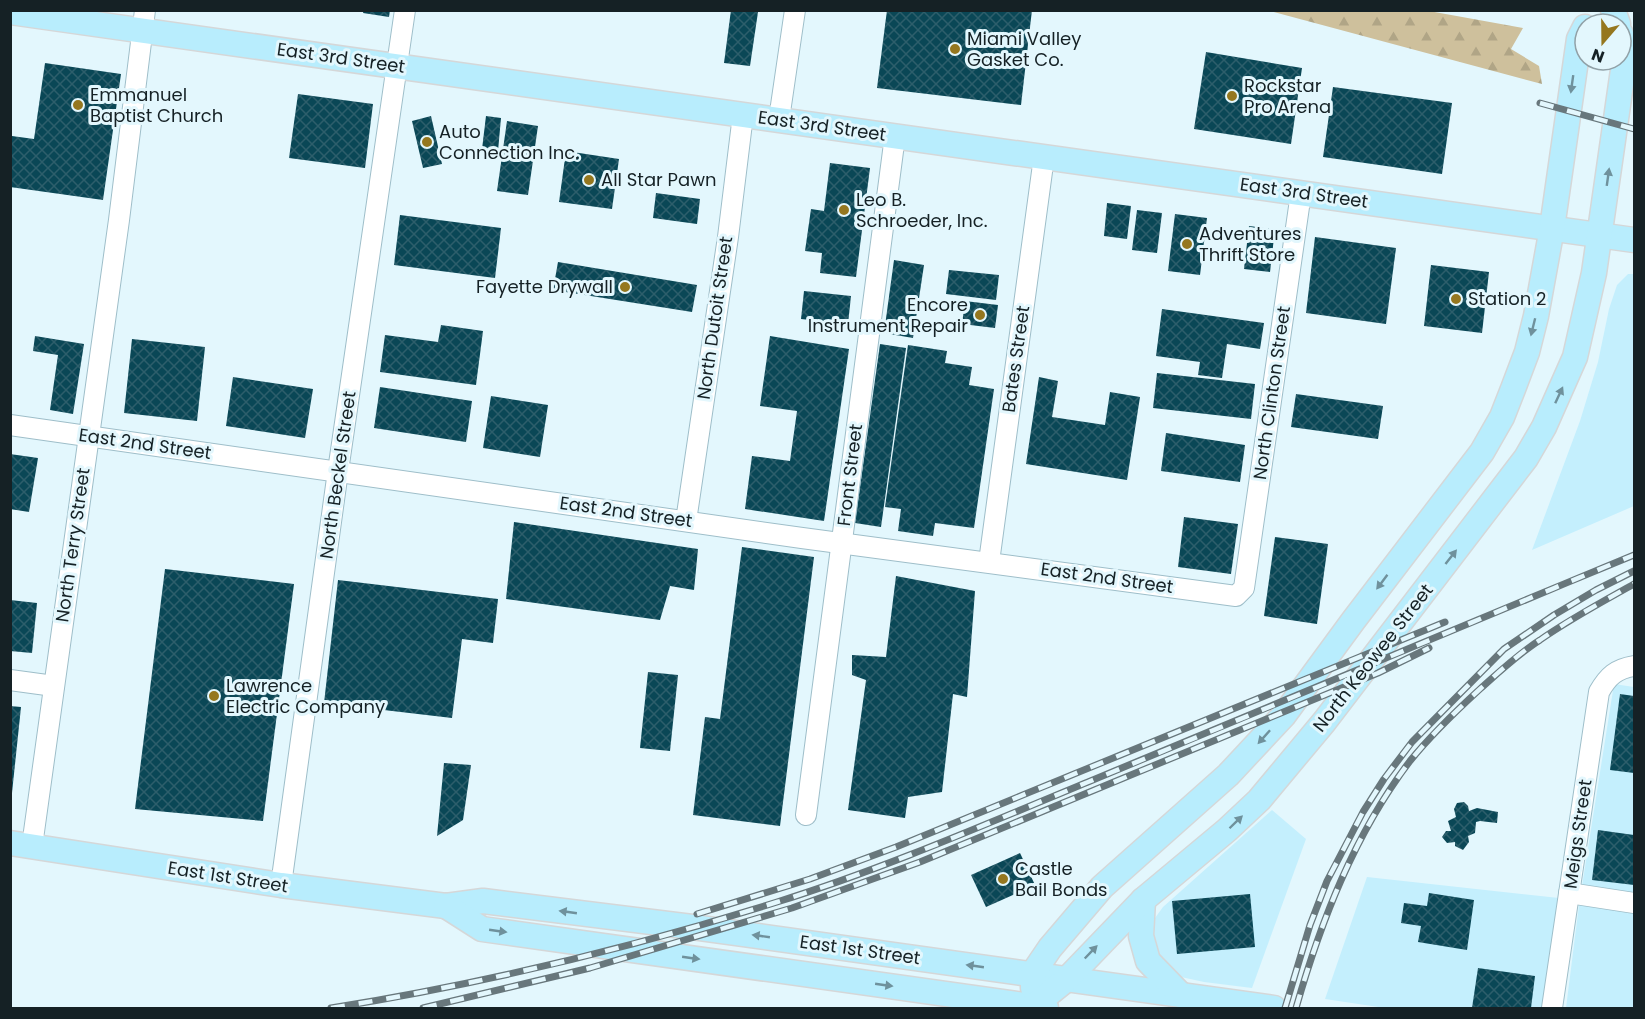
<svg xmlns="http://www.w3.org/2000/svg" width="1645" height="1019" font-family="Poppins,sans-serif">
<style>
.built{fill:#c4effd}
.forest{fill:url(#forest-firs)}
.building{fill:url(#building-cross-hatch)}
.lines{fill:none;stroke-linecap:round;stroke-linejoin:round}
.minor-casing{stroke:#9ebec9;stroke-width:22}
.major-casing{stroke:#d5d7d8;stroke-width:27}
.minor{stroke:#fff;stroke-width:20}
.major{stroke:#b8edfd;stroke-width:24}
.rail-casing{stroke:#68777c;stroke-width:7}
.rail{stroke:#e3f7fd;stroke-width:4.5;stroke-dasharray:14;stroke-linecap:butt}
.oneway{fill:#6f919c}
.poi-dot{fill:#95771f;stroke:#e3f7fd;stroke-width:2}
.labels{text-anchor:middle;stroke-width:6;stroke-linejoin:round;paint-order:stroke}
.poi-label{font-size:18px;fill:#152125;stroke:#e3f7fd;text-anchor:start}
.street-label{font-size:18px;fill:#152125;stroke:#e3f7fd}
</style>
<defs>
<pattern id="forest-firs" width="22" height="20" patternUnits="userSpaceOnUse" patternTransform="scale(1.5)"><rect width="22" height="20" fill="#cec09c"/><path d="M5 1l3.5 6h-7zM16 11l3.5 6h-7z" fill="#b0a586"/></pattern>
<pattern id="building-cross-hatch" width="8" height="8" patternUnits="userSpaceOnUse" patternTransform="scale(1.5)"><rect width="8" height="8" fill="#0a4756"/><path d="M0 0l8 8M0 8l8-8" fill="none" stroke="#2d5e6b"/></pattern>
</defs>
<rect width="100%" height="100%" fill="#e3f7fd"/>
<g class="built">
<polygon points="1628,274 1634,274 1634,506 1532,550 1580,421 1598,362 1609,309 1617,285"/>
<polygon points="1614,684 1634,687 1634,1008 1566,1008 1579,905"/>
<polygon points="1272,810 1306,839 1252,988 1204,982 1181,977 1168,972 1151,940 1155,918 1163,907"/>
<polygon points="1367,877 1559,898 1542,1008 1385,1008 1325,999"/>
</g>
<polygon class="forest" points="1270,11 1429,11 1523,28 1511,49 1539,66 1542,84"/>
<g class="building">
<polygon points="364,10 390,10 389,17 363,13"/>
<polygon points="731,10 758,12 750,66 724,63"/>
<polygon points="887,10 1032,10 1021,105 877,88"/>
<polygon points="1206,52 1302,68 1291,144 1194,129"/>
<polygon points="45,63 121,74 103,200 10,187 12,136 34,139"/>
<polygon points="1333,87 1452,103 1442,174 1323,157"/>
<polygon points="298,94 373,104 365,168 289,158"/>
<polygon points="431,116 442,164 423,168 412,121"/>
<polygon points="486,116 501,118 498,151 482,149"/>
<polygon points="507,121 538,126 528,195 497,191"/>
<polygon points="566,151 619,159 612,209 559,202"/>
<polygon points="830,163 870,168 856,277 820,273 822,253 805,251 811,209 824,211"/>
<polygon points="656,193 700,199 697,224 653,218"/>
<polygon points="1107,203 1131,206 1127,239 1104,236"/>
<polygon points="1137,210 1162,213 1157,253 1132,250"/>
<polygon points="1175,214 1207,218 1200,275 1168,271"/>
<polygon points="400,215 501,228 495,278 394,265"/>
<polygon points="1249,226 1275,229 1270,272 1244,269"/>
<polygon points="1315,237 1396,248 1386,324 1306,313"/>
<polygon points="894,260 924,265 913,338 884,333"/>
<polygon points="558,262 697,285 692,312 553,290"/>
<polygon points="1431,265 1489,272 1482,333 1424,326"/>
<polygon points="949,270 999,275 996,300 946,294"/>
<polygon points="804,291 851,296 848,324 801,319"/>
<polygon points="965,301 998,305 995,328 962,324"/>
<polygon points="1162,309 1264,323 1260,349 1227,344 1222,378 1198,375 1200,362 1156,356"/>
<polygon points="441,325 483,331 476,385 380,372 385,335 438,342"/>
<polygon points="35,336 84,344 73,414 50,410 58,355 33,351"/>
<polygon points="770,336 849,349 824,521 745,509 752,456 790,461 797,411 760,406"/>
<polygon points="132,339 205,347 197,421 124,413"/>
<polygon points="880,344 906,348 881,527 855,523"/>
<polygon points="908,345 947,351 945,363 972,367 969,385 994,389 974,528 935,523 933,536 898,531 901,509 885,507"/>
<polygon points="1157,373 1255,384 1251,419 1153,408"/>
<polygon points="233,377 313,389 305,438 226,426"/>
<polygon points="1039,377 1058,381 1052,417 1105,425 1110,392 1140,397 1127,480 1026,464"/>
<polygon points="380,387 472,401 466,442 374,428"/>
<polygon points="1296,394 1383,406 1378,439 1291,427"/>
<polygon points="491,396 548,405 540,457 483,448"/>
<polygon points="1166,433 1245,445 1240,482 1161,471"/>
<polygon points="10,454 38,458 29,512 10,509"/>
<polygon points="1184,517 1238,524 1231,574 1178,567"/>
<polygon points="514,522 698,549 694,590 670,586 660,620 506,599"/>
<polygon points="1275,537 1328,544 1317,624 1264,616"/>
<polygon points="742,547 814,557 780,826 693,815 705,717 720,719"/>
<polygon points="165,569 294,584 263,821 135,809"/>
<polygon points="896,576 975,591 967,697 953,694 942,792 908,797 905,818 848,810 866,680 852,675 852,655 886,657"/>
<polygon points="338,580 498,599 493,643 462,639 452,718 324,703"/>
<polygon points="10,600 37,603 32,653 10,651"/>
<polygon points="648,672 678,675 670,751 640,748"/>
<polygon points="1620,694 1634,696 1634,773 1610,770"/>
<polygon points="10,706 21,707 12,793 10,793"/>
<polygon points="444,763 471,765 463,820 437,836"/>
<polygon points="1464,802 1468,806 1469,811 1477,808 1498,812 1497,823 1480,821 1476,822 1475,833 1468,836 1469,842 1463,850 1455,846 1455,842 1447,843 1442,837 1446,831 1451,831 1448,821 1456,817 1454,809 1457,803"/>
<polygon points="1598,830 1634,835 1634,885 1592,880"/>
<polygon points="1020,853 1035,885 986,907 971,875"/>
<polygon points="1429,893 1474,900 1467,950 1418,942 1421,926 1401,923 1404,903 1427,906"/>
<polygon points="1250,894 1255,947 1177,954 1172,901"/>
<polygon points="1478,968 1535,976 1531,1008 1472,1008"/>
</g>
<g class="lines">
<defs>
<g id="minor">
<polyline points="779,119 795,10"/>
<polyline points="10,425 802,538 1236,596 1244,588 1301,193"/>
<polyline points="686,521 728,237 743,115"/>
<polyline points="989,562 1044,157"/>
<polyline points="10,680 54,686"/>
<polyline points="806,815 895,136"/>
<polyline points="32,846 119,220 145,10"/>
<polyline points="281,885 338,471 405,10"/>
<polyline points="1569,893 1634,903"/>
<path d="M1552 1008 1599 692C1608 676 1616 669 1634 666"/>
</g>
<g id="major">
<polyline points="1613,10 1618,24"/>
<polyline points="10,12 1634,240"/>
<polyline points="10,843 281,885 446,906 483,901 700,928 1274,1008"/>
<polyline points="1143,900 1141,936 1148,961 1181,995"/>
<polyline points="446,906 482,929 1046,1008"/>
<polyline points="1033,988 1033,973 1050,948 1102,887 1228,775 1284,715 1353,621 1482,452 1502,417 1513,389 1527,352 1536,316 1552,228 1579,39 1585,27"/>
<polyline points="1031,1008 1067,979 1143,900 1227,830 1259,800 1324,722 1526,458 1544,427 1575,357 1594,273 1626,49 1621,34"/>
</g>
</defs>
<use href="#minor" class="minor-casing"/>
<use href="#major" class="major-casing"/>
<use href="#minor" class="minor"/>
<use href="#major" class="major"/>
<defs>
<g id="rail">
<polyline points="1540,103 1634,129"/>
<polyline points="697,914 810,879 896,847 1445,622"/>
<path d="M331 1008C482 984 631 948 777 902 883 869 986 824 1088 782 1271 707 1452 630 1634 555"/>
<polyline points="423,1008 590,968 792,908 920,862 1378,673 1429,648"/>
<polyline points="1285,1008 1310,925 1327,881 1363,812 1384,779 1412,742 1504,649 1554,615 1596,590 1634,571"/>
<path d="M1296 1008C1321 921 1354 835 1410 761 1431 735 1456 711 1480 689 1499 672 1518 654 1540 640 1570 619 1602 602 1634 584"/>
</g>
</defs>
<use href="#rail" class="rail-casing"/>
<use href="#rail" class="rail"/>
</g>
<defs><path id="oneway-solid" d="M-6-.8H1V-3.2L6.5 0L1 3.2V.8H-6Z" transform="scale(1.5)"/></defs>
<g class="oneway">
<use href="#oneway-solid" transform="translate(1572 84) rotate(98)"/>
<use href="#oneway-solid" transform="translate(1608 177) rotate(-82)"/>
<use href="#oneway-solid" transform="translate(1533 327) rotate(104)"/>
<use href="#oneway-solid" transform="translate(1559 395) rotate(-65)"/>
<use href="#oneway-solid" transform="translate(1451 557) rotate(-52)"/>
<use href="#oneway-solid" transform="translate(1382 582) rotate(127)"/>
<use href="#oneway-solid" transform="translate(1264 737) rotate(132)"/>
<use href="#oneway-solid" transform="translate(1236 822) rotate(-44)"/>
<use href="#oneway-solid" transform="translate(568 912) rotate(-172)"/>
<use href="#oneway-solid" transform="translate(498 931) rotate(8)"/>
<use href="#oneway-solid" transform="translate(761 936) rotate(-172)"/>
<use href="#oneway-solid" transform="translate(1091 952) rotate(-46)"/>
<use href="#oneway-solid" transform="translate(691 958) rotate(8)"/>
<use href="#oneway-solid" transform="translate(975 966) rotate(-172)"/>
<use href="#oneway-solid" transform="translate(884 985) rotate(8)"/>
</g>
<g class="poi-dot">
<circle cx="955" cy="49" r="6"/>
<circle cx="1232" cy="96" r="6"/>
<circle cx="78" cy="105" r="6"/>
<circle cx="427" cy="142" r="6"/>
<circle cx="589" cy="180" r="6"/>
<circle cx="844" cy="210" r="6"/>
<circle cx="1187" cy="244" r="6"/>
<circle cx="625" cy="287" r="6"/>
<circle cx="1456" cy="299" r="6"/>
<circle cx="980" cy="315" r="6"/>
<circle cx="214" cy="696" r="6"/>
<circle cx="1003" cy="879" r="6"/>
</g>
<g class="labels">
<g class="poi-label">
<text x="967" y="45">Miami Valley<tspan x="967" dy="21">Gasket Co.</tspan></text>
<text x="1244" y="92">Rockstar<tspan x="1244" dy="21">Pro Arena</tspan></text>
<text x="90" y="101">Emmanuel<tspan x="90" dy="21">Baptist Church</tspan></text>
<text x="439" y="138">Auto<tspan x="439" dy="21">Connection Inc.</tspan></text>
<text x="601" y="186">All Star Pawn</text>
<text x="856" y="206">Leo B.<tspan x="856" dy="21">Schroeder, Inc.</tspan></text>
<text x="1199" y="240">Adventures<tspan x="1199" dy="21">Thrift Store</tspan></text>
<text x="613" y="293" text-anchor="end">Fayette Drywall</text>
<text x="1468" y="305">Station 2</text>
<text x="968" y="311" text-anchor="end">Encore<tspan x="968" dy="21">Instrument Repair</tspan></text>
<text x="226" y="692">Lawrence<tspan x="226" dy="21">Electric Company</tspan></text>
<text x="1015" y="875">Castle<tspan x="1015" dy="21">Bail Bonds</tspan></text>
</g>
<g class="street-label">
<text transform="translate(341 58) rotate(8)" y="6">East 3rd Street</text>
<text transform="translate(822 126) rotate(8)" y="6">East 3rd Street</text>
<text transform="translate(1304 193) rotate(8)" y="6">East 3rd Street</text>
<text transform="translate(715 318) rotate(-82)" y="6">North Dutoit Street</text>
<text transform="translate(1016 359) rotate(-82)" y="6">Bates Street</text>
<text transform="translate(1272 393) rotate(-82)" y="6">North Clinton Street</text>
<text transform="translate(145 444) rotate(8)" y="6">East 2nd Street</text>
<text transform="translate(338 475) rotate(-82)" y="6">North Beckel Street</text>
<text transform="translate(850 475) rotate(-83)" y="6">Front Street</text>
<text transform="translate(626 512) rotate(8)" y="6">East 2nd Street</text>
<text transform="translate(73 545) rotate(-82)" y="6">North Terry Street</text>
<text transform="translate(1107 578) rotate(8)" y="6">East 2nd Street</text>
<text transform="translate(1373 658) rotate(-52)" y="6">North Keowee Street</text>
<text transform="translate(1578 834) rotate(-82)" y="6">Meigs Street</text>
<text transform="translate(228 877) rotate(9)" y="6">East 1st Street</text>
<text transform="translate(860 950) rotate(8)" y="6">East 1st Street</text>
</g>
</g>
<rect width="1645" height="1019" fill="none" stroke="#152125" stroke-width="24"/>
<g transform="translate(1603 42) rotate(200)"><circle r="28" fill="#e3f7fd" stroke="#91a1a7" stroke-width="1.5"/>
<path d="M0-4.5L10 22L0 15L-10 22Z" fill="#95771f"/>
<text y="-9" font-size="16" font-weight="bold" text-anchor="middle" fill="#152125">N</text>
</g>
</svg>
